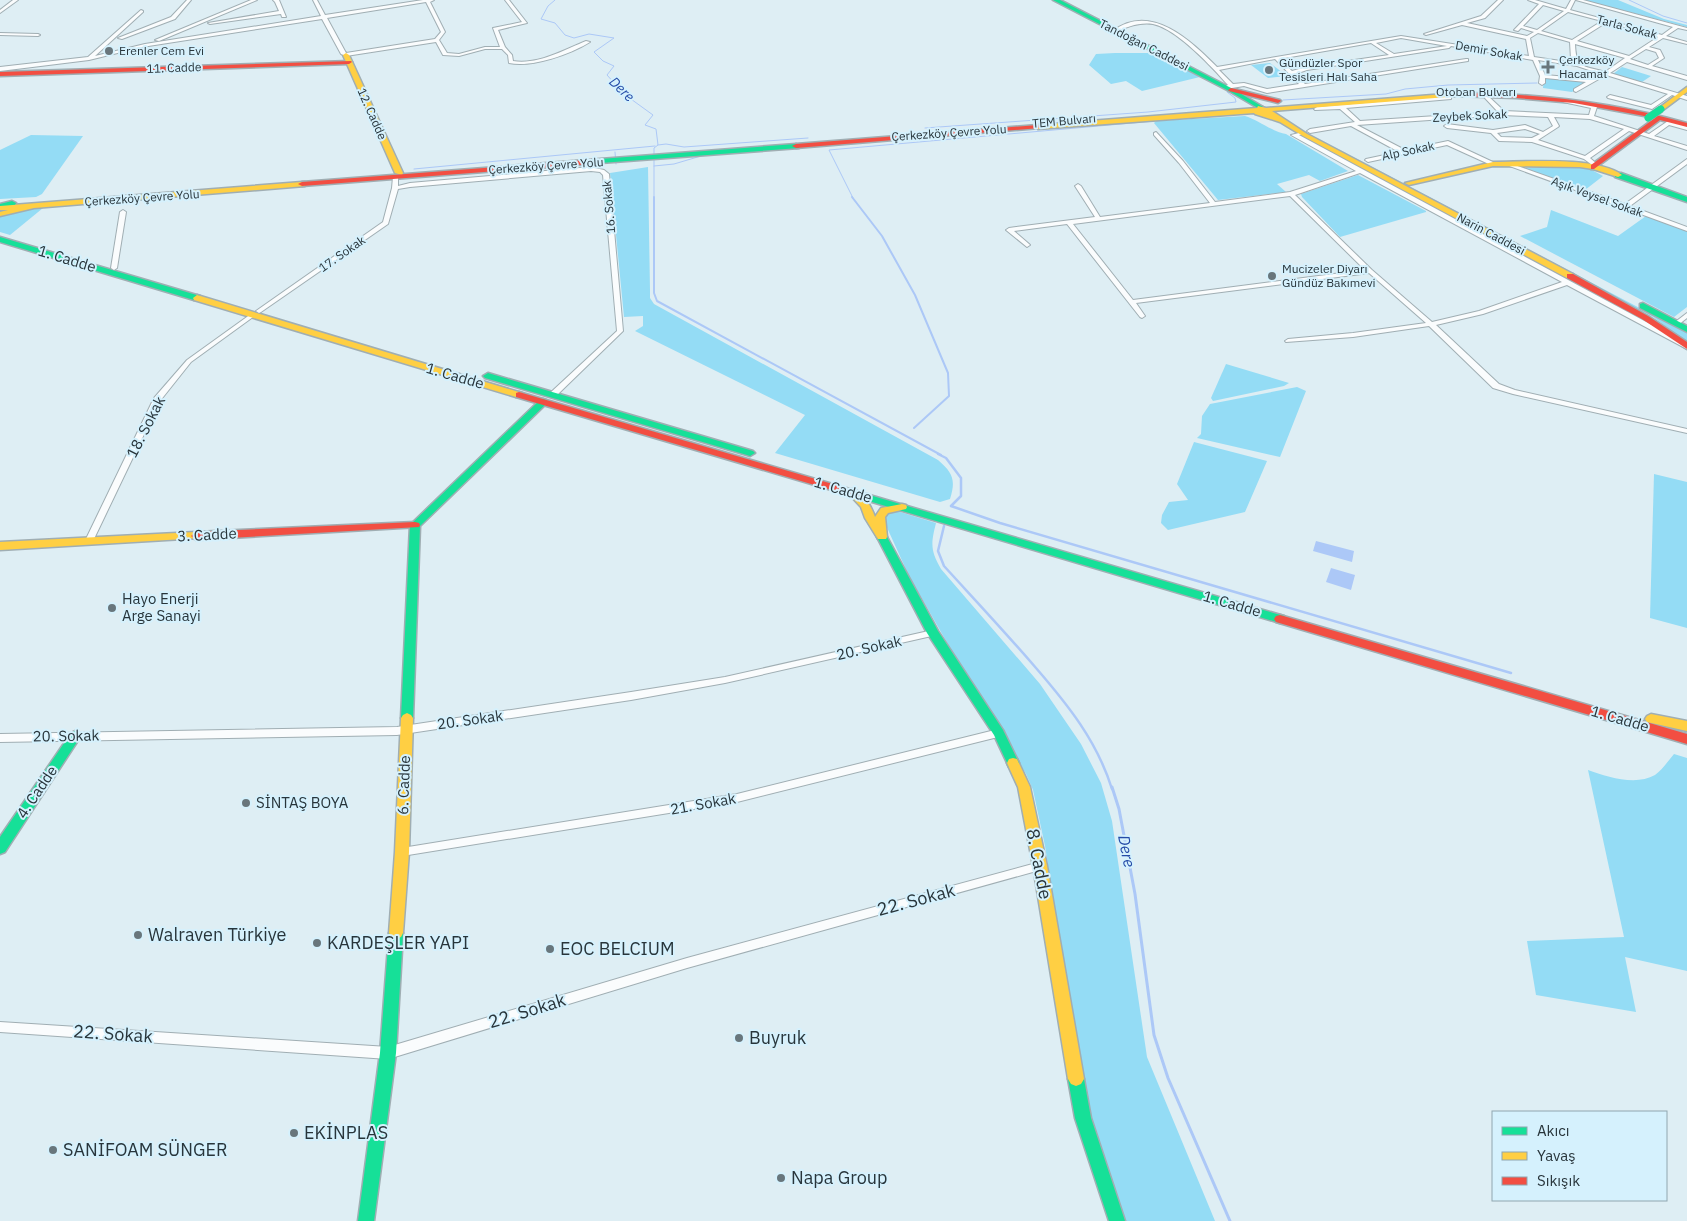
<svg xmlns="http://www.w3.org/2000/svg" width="1687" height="1221" font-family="'IBM Plex Sans',sans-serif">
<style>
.green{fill:#94dcf5}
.water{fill:#acc8f7}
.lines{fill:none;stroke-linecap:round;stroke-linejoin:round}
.stream-far3{stroke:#acc8f7;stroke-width:1}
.stream-far2{stroke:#acc8f7;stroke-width:2}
.stream-far1{stroke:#acc8f7;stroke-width:2.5}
.stream{stroke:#acc8f7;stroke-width:3}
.street-casing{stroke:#a0aeb3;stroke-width:2}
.fast-casing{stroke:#a0aeb3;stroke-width:3}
.slow-casing{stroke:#a0aeb3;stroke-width:3}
.jam-casing{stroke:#a0aeb3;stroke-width:3}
.street{fill:#fafcfd;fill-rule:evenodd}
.fast{fill:#16e098;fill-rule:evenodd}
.slow{fill:#ffcf43;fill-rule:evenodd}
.jam{fill:#f24e42;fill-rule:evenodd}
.fast-bridge-casing{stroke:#a0aeb3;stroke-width:8;stroke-linecap:butt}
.fast-bridge{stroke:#16e098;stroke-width:7}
.poi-dot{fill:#68767c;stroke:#d5f1fd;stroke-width:2}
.labels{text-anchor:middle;stroke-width:4;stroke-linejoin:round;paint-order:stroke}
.far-street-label{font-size:12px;fill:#28353b;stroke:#d5f1fd}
.far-poi-label{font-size:12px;fill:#28353b;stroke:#d5f1fd;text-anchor:start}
.far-water-label{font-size:14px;font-style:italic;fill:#244ba7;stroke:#d5f1fd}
.street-label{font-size:15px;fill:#28353b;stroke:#d5f1fd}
.poi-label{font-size:15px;fill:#28353b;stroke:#d5f1fd;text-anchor:start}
.water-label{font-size:16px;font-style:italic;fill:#244ba7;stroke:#d5f1fd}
.near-street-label{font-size:18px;fill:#28353b;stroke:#d5f1fd}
.near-poi-label{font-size:18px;fill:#28353b;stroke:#d5f1fd;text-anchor:start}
</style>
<rect width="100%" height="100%" fill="#deeef4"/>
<g class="green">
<polygon points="1583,0 1618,0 1664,19 1687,25 1687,27"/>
<polygon points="1115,53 1154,53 1200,77 1142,91 1126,81 1111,84 1089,65 1096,54"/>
<polygon points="1270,63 1287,76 1268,78 1251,65"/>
<polygon points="1622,67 1651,76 1642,82 1613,74"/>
<polygon points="1544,77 1588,81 1572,92 1543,88"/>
<path d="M1245 116C1258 120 1275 133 1286 134L1348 171 1320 181 1309 175 1277 184 1286 192 1218 200 1154 123 1156 121Z"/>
<polygon points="1308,133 1687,333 1687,342 1653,317"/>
<polygon points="31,135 83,136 42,194 36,197 0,199 0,150"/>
<path d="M648 167 650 291V298L654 304 938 460C953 473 956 480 950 499L940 502 775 453 805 415 635 331 643 326V316L624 317 610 173Z"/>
<polygon points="1577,167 1590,169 1603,176 1585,190 1525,169 1525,168"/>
<polygon points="1358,175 1426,211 1426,212 1340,237 1302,197 1301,194"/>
<polygon points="43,208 10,235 0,232 0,215 18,210"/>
<polygon points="1551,210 1618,236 1646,216 1687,231 1687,307 1674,317 1520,236 1547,227"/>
<polygon points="1226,364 1289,383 1284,386 1213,401 1211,398"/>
<polygon points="1297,387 1306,391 1280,457 1197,438 1201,434 1202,416 1210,404"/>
<polygon points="1194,442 1267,461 1245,512 1168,530 1161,523 1162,515 1169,502 1188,500 1177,484"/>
<polygon points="1654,474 1687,482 1687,628 1650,618"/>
<path d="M897 511 936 523C931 543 930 550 941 569L1040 684 1081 744 1101 783 1112 821 1147 1057 1215 1221H1123L1087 1119 1045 846 1033 790 1026 774 974 690 909 576 884 521 886 514Z"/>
<path d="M1674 754 1687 758V971L1625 957 1636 1012 1536 995 1527 941 1624 937 1588 770C1607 777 1636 786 1655 775 1662 770 1668 761 1674 754Z"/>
</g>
<g class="water">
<polygon points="1316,541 1354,551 1352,562 1313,551"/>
<polygon points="1331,568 1355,575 1351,590 1326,582"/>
</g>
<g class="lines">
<g class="stream-far3">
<polyline points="555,0 548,6 541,19 555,23 565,35 574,38 589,34 614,38 594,52 603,61 614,66 607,75 624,94 653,115 645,125 656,129 658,145 654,148 654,198"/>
<polyline points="1629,0 1663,16 1687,23"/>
<polyline points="1283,100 1386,94 1405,89 1448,85 1537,83"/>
<polyline points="925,128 1148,112 1236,102 1235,98 1227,92"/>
<polyline points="658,145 666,144 684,147 808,138"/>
<polyline points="615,152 616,164"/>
<polyline points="654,166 674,164 701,156"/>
<polyline points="414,169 655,146"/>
<polyline points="853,198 829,150 1166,120"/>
</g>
<g class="stream-far2">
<polyline points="654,197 654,293 657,301 941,455"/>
<polyline points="852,197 882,236 915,295 948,373 949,396 914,428"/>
</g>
<g class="stream-far1">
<polyline points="938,454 946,458 961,478 961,496 951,506 1000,523 1511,673"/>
<path d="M944 526 938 551 944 566C975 600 1006 633 1036 668 1068 705 1097 741 1112 789"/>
</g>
<polyline class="stream" points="1112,787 1119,809 1135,894 1154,1035 1168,1078 1230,1221"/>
<defs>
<g id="street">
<polygon points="13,0 18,0 0,13 0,10"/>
<polygon points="187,0 191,0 175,19 122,39 118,38 171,17"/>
<polygon points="251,0 257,0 159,41 155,40"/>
<polygon points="273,0 279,0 286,17 282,17 281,14 210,24 208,23 279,11 275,2"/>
<path d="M313 0H317L325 15 423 0H434L430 2 445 32 439 40 447 53 459 54 485 47H500L493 28 522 22 505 0H509L527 23 498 30 505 47 512 55 513 61C538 65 564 50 586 41L590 42C571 54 532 68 509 63L508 55 502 49H485L459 56 443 55 436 42 346 56 341 54 322 19 142 47 89 60 0 71V67L88 57 141 10 143 11V12L95 56 145 44 321 16ZM426 2 441 32 435 39 346 53 327 18Z"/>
<path d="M1498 0H1503L1485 18 1467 23 1527 36 1534 32 1521 28 1518 31 1514 30 1539 4 1528 0H1535L1566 9 1571 0H1575L1570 10 1662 35 1673 27 1576 0H1583L1687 28V30L1678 28 1666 36 1687 42V44L1663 38 1649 47 1660 50 1664 58 1652 66 1687 76V80L1627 62 1610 73 1687 96V100L1672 95 1652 109 1608 98 1607 97 1610 95 1651 105 1668 94 1606 75 1576 92 1574 91V89L1586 82 1545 78V83L1542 85 1539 83 1540 76 1533 60 1451 46 1449 48 1307 70 1295 74 1305 84 1466 59H1468V61L1267 93 1244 86 1226 89 1223 87 1228 85C1212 67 1177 29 1153 24 1139 22 1127 27 1115 32L1113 31C1151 2 1191 41 1217 67L1401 36 1529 56 1526 39 1462 25 1426 35 1424 34 1481 16ZM1543 5 1564 11 1537 30 1523 26ZM1568 12 1602 21 1572 40 1541 31ZM1607 22 1658 37 1629 56 1577 41ZM1538 33 1570 42 1571 59 1574 63 1534 57 1530 38ZM1401 38 1447 46 1394 54 1376 43ZM1371 43 1389 55 1306 67 1292 71 1279 59ZM1575 44 1625 58 1605 72C1582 65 1576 69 1575 44ZM1646 49 1656 52 1659 58 1648 65 1630 59ZM1275 59 1299 84 1267 89 1244 83 1233 84 1219 70ZM1538 60 1577 66 1601 74 1591 79 1545 75Z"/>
<polygon points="0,33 38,34 40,35 38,36 0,35"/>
<path d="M1487 95 1504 111 1589 115 1591 108 1563 102 1566 100 1594 105 1597 107 1594 116 1649 134 1668 121 1687 126V130L1669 125 1654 136 1687 146V150L1629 131 1590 158 1598 165 1595 167 1584 159 1532 142 1499 141 1491 133 1447 128 1444 126 1447 124 1493 130 1525 125 1543 132 1553 126 1548 117 1502 115 1357 125 1405 150 1448 141 1495 163V165H1491L1447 145 1368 162 1365 160 1366 159 1399 152 1351 126 1310 133 1307 131 1310 129 1355 122 1340 109 1315 110 1314 109 1317 107 1449 96 1451 97V99L1346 108 1360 121 1498 112 1484 97ZM1554 117 1590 119 1624 129 1585 156 1538 140 1558 127 1559 126ZM1525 129 1540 134 1532 138 1501 137 1497 133Z"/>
<path d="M1156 132 1183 161 1215 202 1290 192 1356 171 1291 135 1303 132V134L1299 135 1687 344V349L1685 348 1567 285 1483 314 1436 325 1499 384 1515 390 1687 429V433L1513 394 1493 388 1429 326 1353 337 1286 342 1285 341 1288 339 1353 333 1426 323 1369 273 1136 303 1145 316 1142 318 1140 317 1067 224 1014 231 1029 244 1030 245 1027 247 1006 230 1009 228 1095 217 1075 186 1078 184 1081 186 1100 217 1210 203 1179 163 1154 135V133ZM1360 173 1562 282 1479 311 1432 322 1372 270 1295 195ZM1290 196 1365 270 1133 300 1073 224Z"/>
<polygon points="1687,159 1687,164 1630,206 1687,227 1687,231 1504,164 1509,163 1625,204"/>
<polygon points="591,167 604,170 609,174 623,331 556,396 553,396 549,394 617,331 603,175 600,172 591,171 410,187 398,189 388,224 261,312 259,313 256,311 383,222 392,188 393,177 398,178 398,186 410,183"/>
<polygon points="123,210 126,212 117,268 114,270 111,268 120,212"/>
<polygon points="1687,313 1687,318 1678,325 1674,325 1674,323"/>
<polygon points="251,314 253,315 253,317 191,362 160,401 93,541 89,544 86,543 85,541 154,398 187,360"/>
<polygon points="933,630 937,633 936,635 725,683 631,700 397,735 0,742 0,734 397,727 631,692 725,677"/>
<polygon points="999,729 1002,730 1004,733 1002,736 737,802 402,856 398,855 397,852 398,849 402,848 737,794"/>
<polygon points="1040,862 1044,863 1045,866 1044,869 1040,870 687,968 388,1059 0,1032 0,1022 388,1047 687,958"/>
</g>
<g id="fast">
<polygon points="1053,0 1060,0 1233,89 1263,107 1258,108 1229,91"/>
<polygon points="796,144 800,146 799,148 587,164 583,162 587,160"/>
<polygon points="1615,173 1621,173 1687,197 1687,202 1615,177"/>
<polygon points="12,201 16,203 15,205 0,208 0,204"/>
<polygon points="0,237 200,296 201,298 200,300 194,300 0,242"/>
<polygon points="1643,303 1687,326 1687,332 1640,308 1640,304"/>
<polygon points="488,373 753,451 755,453 750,456 747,455 485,378 483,376"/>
<polygon points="543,399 546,400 546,404 420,526 413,718 411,721 403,721 401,718 410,525 540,400"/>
<polygon points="866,494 1284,616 1286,619 1280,623 862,499 861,497"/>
<polygon points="882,533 887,537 938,631 1003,730 1019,763 1017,767 1013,768 1009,767 994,735 927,633 877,537"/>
<polygon points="75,731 79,733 81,736 79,739 5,852 0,854 0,837 71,733"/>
<polygon points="396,927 401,929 403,933 396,1053 374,1221 358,1221 380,1053 389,933 391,929"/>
<polygon points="1076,1072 1081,1074 1084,1079 1091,1118 1125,1221 1109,1221 1075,1118 1068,1079 1071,1074"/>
</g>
<g id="slow">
<polygon points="346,53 349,55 403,173 402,175 395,173 343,55"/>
<polygon points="1687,87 1687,92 1663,110 1659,110 1659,108"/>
<polygon points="1458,93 1461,95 1460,96 1272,111 1307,134 1573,274 1573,278 1567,278 1303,136 1280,122 1255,114 1254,113 1038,129 1035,127 1038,125 1257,108 1258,106 1266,108"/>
<path d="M1493 162C1526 162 1596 156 1622 175L1618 177 1593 169 1580 167 1493 166 1409 185 1405 183Z"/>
<polygon points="302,182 305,182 305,186 34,208 0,216 0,212 8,210 0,210 0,206"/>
<polygon points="197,295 522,393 524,395 522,397 516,397 194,300 193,298"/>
<path d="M852 489C864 493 871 506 875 517L881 508 902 504 906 505 907 507 906 509 888 513 885 517 887 537 886 539H878L865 518 861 507 847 492Z"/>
<polygon points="196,532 201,536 200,538 0,550 0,542"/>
<polygon points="407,713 411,715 413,718 409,852 403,933 401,937 396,939 391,937 389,933 395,852 401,718 403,715"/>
<polygon points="1651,714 1687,721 1687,731 1647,722 1645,719 1647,716"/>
<polygon points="1013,758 1017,759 1030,787 1047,866 1084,1079 1081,1084 1076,1086 1071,1084 1068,1079 1033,866 1018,787 1007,763 1009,759"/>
</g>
<g id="jam">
<polygon points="351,61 352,62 349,64 0,76 0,72"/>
<polygon points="1231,88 1280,100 1281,101 1278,103 1229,91 1228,90"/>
<path d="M1458 93C1536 93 1611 102 1687 123V127L1660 120 1594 169H1591V165L1655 118 1574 103 1516 98 1456 96 1455 95Z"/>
<polygon points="1038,125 1041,127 1040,128 796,148 792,146 796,144"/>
<polygon points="587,160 591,162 590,164 302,186 298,184 302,182"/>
<polygon points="1567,274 1573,274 1648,316 1687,342 1687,349 1642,319 1567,278"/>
<polygon points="519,392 870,495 871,497 866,500 862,499 516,397 516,393"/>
<polygon points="415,522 419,523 420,525 419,527 196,540 191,536 196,532"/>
<polygon points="1280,615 1687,734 1687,744 1276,622 1274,619 1276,616"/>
</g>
</defs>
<use href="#street" class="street-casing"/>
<use href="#fast" class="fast-casing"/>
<use href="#slow" class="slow-casing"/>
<use href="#jam" class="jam-casing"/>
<use href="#street" class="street"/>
<use href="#fast" class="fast"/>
<use href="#slow" class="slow"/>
<use href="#jam" class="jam"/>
<defs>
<polyline id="fast-bridge" points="1648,118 1661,109"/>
</defs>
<use href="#fast-bridge" class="fast-bridge-casing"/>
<use href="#fast-bridge" class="fast-bridge"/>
</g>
<g class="poi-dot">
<circle cx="109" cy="51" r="5"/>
<path d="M1545.5 59.5h5v5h5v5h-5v5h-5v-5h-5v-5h5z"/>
<circle cx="1269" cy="70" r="5"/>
<circle cx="1272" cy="276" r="5"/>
<circle cx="112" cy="608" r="5"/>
<circle cx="246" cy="803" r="5"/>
<circle cx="138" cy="935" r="5"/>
<circle cx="317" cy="943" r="5"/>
<circle cx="550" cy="949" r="5"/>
<circle cx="739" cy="1038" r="5"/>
<circle cx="294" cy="1133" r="5"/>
<circle cx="53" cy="1150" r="5"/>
<circle cx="781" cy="1178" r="5"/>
</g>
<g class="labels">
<g class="far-street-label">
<text transform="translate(1627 27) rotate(15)" y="4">Tarla Sokak</text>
<text transform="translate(1144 45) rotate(27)" y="4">Tandoğan Caddesi</text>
<text transform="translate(1489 51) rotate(10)" y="4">Demir Sokak</text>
<text transform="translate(174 68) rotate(-2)" y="4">11. Cadde</text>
<text x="1476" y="96">Otoban Bulvarı</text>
<text transform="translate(372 114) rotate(66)" y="4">12. Cadde</text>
<text transform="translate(1470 116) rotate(-3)" y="4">Zeybek Sokak</text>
<text transform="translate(1064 121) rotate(-5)" y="4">TEM Bulvarı</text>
<text transform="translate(949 133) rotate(-4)" y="4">Çerkezköy Çevre Yolu</text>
<text transform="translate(1408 151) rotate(-12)" y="4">Alp Sokak</text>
<text transform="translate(546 166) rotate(-4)" y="4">Çerkezköy Çevre Yolu</text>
<text transform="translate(1597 197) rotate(20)" y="4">Aşık Veysel Sokak</text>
<text transform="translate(142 198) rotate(-4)" y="4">Çerkezköy Çevre Yolu</text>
<text transform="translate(609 207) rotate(-95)" y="4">16. Sokak</text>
<text transform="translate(1491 234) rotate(28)" y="4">Narin Caddesi</text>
<text transform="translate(342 254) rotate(-35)" y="4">17. Sokak</text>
</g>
<g class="far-poi-label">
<text x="119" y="55">Erenler Cem Evi</text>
<text x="1559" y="64">Çerkezköy<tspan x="1559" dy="14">Hacamat</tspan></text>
<text x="1279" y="67">Gündüzler Spor<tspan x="1279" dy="14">Tesisleri Halı Saha</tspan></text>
<text x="1282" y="273">Mucizeler Diyarı<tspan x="1282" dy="14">Gündüz Bakımevi</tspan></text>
</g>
<g class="far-water-label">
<text transform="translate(622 89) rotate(44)" y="5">Dere</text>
</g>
<g class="street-label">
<text transform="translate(67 259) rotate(17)" y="5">1. Cadde</text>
<text transform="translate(455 376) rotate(16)" y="5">1. Cadde</text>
<text transform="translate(146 427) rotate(-63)" y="5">18. Sokak</text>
<text transform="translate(843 490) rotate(16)" y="5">1. Cadde</text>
<text transform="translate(207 535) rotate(-3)" y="5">3. Cadde</text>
<text transform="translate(1232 604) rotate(16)" y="5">1. Cadde</text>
<text transform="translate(869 648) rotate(-13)" y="5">20. Sokak</text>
<text transform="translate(1620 719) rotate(16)" y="5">1. Cadde</text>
<text transform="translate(470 720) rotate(-8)" y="5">20. Sokak</text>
<text transform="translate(66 736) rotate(-1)" y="5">20. Sokak</text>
<text transform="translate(404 785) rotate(-88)" y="5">6. Cadde</text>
<text transform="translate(37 792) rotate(-56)" y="5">4. Cadde</text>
<text transform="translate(703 804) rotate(-10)" y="5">21. Sokak</text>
</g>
<g class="poi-label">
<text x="122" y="604">Hayo Enerji<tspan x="122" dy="17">Arge Sanayi</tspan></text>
<text x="256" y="808">SİNTAŞ BOYA</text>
</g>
<g class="water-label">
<text transform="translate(1127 851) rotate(79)" y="6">Dere</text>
</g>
<g class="near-street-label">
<text transform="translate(1039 864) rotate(79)" y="6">8. Cadde</text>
<text transform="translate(916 900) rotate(-15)" y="6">22. Sokak</text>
<text transform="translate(527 1011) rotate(-17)" y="6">22. Sokak</text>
<text transform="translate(113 1034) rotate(4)" y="6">22. Sokak</text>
</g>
<g class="near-poi-label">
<text x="148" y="941">Walraven Türkiye</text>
<text x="327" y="949">KARDEŞLER YAPI</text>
<text x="560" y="955">EOC BELCIUM</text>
<text x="749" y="1044">Buyruk</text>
<text x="304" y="1139">EKİNPLAS</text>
<text x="63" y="1156">SANİFOAM SÜNGER</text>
<text x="791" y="1184">Napa Group</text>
</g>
</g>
<rect x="1492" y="1111" width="175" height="90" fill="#d5f1fd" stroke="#90a6af"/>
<rect x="1502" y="1127" width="25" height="8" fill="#16e098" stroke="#90a6af"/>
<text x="1537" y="1136" font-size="15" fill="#28353b">Akıcı</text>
<rect x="1502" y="1152" width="25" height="8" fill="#ffcf43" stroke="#90a6af"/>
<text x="1537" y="1161" font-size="15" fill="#28353b">Yavaş</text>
<rect x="1502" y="1177" width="25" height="8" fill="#f24e42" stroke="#90a6af"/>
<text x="1537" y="1186" font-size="15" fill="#28353b">Sıkışık</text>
</svg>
